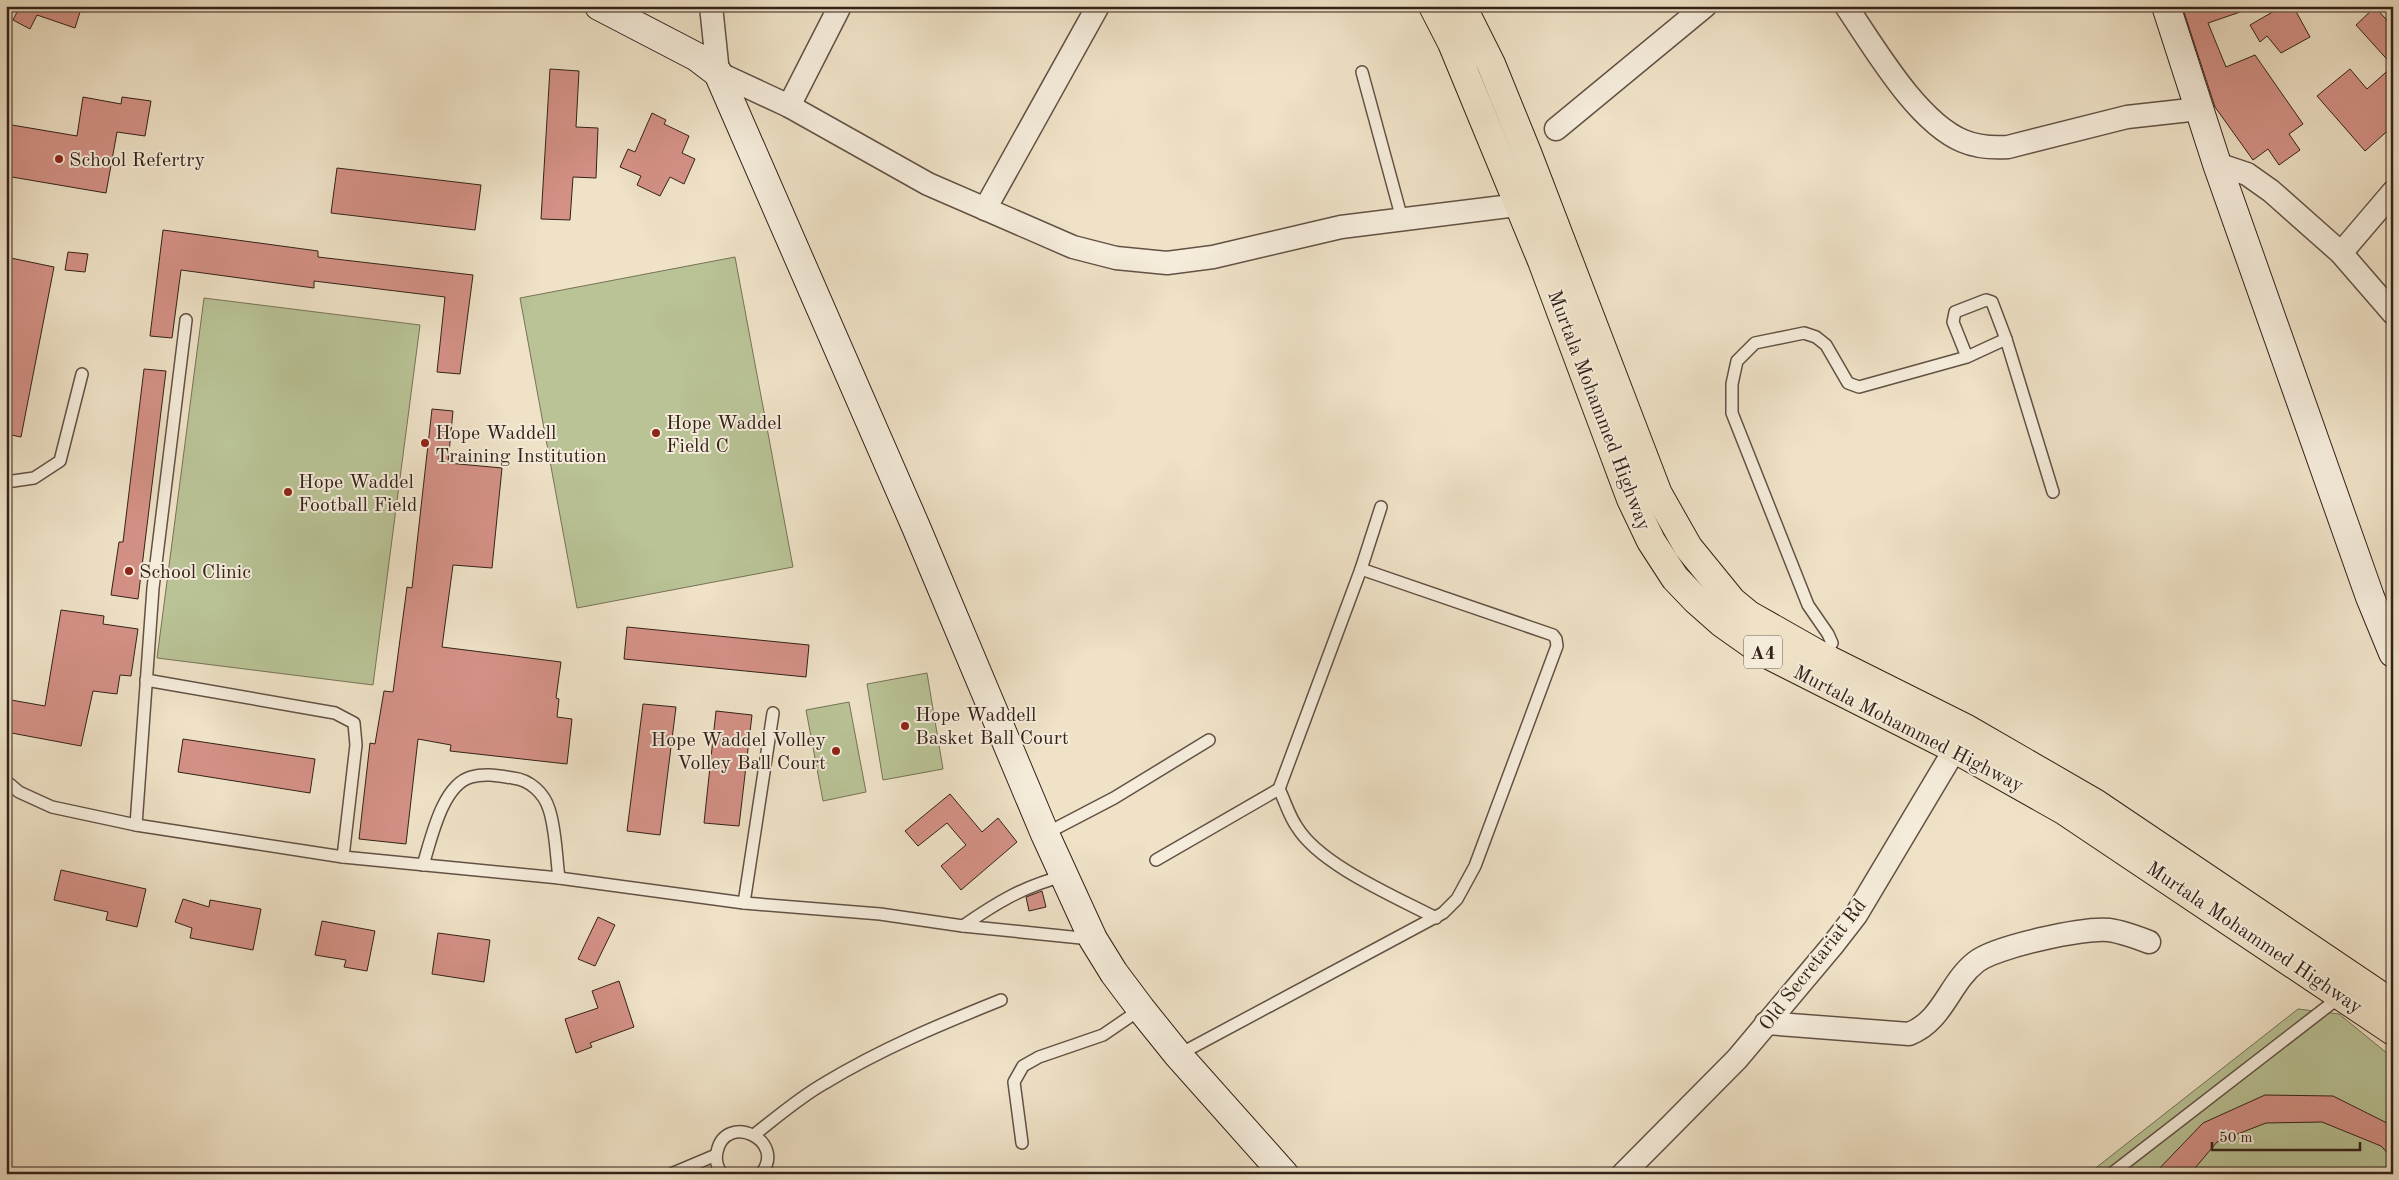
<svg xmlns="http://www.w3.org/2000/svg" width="2399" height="1180" font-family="'Old Standard TT',serif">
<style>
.green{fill:#b9c396;stroke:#767257}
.building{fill:#d49186;stroke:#332118}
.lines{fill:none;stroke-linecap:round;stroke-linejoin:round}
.lane-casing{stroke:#625144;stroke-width:14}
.street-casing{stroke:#625144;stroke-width:25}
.secondary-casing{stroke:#332118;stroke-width:30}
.highway-casing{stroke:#332118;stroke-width:30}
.lane{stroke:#f5ecdb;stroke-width:11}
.street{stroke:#f5ecdb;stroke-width:22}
.secondary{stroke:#f5ecdb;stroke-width:28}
.highway{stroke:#efe2c7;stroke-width:28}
.poi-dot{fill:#8f2418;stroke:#f5ecdb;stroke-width:2}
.labels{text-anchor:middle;stroke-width:4;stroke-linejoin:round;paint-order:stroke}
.shield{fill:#f5ecdb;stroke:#6d5e52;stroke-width:1}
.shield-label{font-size:19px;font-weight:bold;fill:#332118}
.poi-label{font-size:20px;fill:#332118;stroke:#f5ecdb;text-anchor:start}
.street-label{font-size:20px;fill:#332118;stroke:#f5ecdb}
</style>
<rect width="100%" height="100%" fill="#efe2c7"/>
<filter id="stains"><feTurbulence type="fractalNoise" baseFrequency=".004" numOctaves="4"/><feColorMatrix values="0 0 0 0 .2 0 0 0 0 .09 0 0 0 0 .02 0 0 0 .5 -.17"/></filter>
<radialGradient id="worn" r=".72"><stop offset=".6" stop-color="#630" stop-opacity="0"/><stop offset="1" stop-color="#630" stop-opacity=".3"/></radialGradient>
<g class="green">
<polygon points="735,257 793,567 577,608 520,298"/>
<polygon points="204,298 420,325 373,685 157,658"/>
<polygon points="927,673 943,769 883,780 867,684"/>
<polygon points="849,702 866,792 823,801 806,710"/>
<polygon points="2298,1009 2339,1014 2393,1058 2393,1174 2088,1174"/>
</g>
<g class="building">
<polygon points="20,6 63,6 80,12 75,28 37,15 30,29 13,20"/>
<polygon points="2182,6 2248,6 2249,9 2208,23 2226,67 2255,55 2303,124 2289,134 2300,150 2279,165 2268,149 2253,160 2215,107"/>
<polygon points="2283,6 2293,6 2310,37 2281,53 2267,36 2260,42 2250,25"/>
<polygon points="2375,7 2393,27 2393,66 2356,25"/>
<polygon points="2393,66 2393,126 2365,151 2317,96 2350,69 2367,89"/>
<polygon points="550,69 579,71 576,127 598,128 596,178 573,177 570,220 541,219"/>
<polygon points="83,97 121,104 122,97 151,101 145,136 117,132 106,193 6,176 6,124 77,136"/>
<polygon points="652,113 666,120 664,124 689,136 682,153 695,159 684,184 670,177 660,196 637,185 641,176 620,167 628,149 635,152"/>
<polygon points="337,168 481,185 475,230 331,213"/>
<polygon points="163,230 318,251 318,257 473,275 460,374 437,372 445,297 314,281 314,288 181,270 172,338 150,336"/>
<polygon points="68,252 88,254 85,272 65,270"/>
<polygon points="6,257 54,267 21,437 6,434"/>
<polygon points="144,369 166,371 138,599 111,595 119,542 123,542"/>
<polygon points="432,409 453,411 448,463 502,468 492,568 453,565 442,647 561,662 556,698 559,699 557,717 572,719 567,764 450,751 451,745 418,739 406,844 359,839 370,743 375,744 384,691 393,692 407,587 412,588"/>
<polygon points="61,610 104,616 103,624 138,629 131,676 120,675 117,694 93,691 81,746 6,732 11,700 45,706"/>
<polygon points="627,627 809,645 806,677 624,659"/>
<polygon points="643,704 676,707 660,835 627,831"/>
<polygon points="716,711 752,715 739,826 704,823"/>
<polygon points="183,739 315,759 310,793 178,772"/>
<polygon points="950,794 982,832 998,818 1017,842 961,890 941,866 966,845 947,823 918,846 905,831"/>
<polygon points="61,870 146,889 137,927 106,920 108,912 54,900"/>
<polygon points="1042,891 1046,907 1029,911 1026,897"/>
<polygon points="183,899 209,907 210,900 261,909 253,950 190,938 192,928 175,922"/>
<polygon points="598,917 615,925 595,966 578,959"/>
<polygon points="322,921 375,931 367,971 344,967 346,960 315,955"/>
<polygon points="438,933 490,940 484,982 432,974"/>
<polygon points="619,981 634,1027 590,1043 592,1047 576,1053 565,1019 598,1008 592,991"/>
<polygon points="2265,1095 2333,1096 2393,1126 2393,1159 2381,1146 2322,1122 2266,1123 2217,1142 2190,1174 2154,1174 2203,1123"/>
</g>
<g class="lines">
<defs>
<g id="lane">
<polyline points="1362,72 1402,219"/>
<polyline points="2006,339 2053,492"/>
<polyline points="6,482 34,478 60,461 82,374"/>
<polyline points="1823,657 1832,643 1828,634 1808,605 1732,413 1732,384 1737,361 1755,343 1804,333 1816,337 1826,345 1848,383 1859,387 1967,357 2006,339 1992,302 1986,300 1955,312 1953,322 1967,357"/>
<polyline points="146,680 335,713 354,723 356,745 343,857"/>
<polyline points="6,781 19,792 52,807 136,825 343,857 559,878 744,903 880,914 963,926 1091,939"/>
<path d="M1279 789C1285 801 1289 816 1297 827 1320 865 1396 897 1436 918"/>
<polyline points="136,825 153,588 186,320"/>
<polyline points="1045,834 1114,798 1209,740"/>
<polyline points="1156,860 1279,789 1361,569 1381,507"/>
<path d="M423 865C431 840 442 785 471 777 485 773 499 776 513 778 530 780 544 793 549 809 556 830 556 856 559 878"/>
<polyline points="744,903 773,713"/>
<path d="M963 926C996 903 1024 886 1064 876"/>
<polyline points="1178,1055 1443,913 1457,899 1475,866 1557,646 1556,639 1553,635 1361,569"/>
<path d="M754 1135C777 1117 800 1097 825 1083 881 1049 941 1024 1001 1000"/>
<polyline points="1022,1143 1014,1082 1023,1066 1039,1057 1103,1035 1141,1009"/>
<polyline points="671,1174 716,1155"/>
<path d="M722 1174C717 1167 715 1160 717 1152 725 1111 788 1140 761 1174"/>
<polyline points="2111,1174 2341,996"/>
</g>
<g id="street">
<polyline points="711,6 718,73 789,106 928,184 1073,247 1116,258 1167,263 1213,257 1341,227 1534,203"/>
<path d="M1846 6C1874 47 1917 122 1963 141 1977 147 1992 148 2008 147L2127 117 2199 109"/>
<polyline points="789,106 840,6"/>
<polyline points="1556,129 1705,6"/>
<polyline points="2217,164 2247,174 2271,191 2341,253 2393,313"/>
<polyline points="985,209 1098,6"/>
<polyline points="2341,253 2393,192"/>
<path d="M1766 1023 1909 1034C1943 1021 1949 983 1976 962 1994 947 2085 927 2109 930 2123 932 2136 937 2149 942"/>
<polyline points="1623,1174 1737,1059 1832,946 1856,915 1964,734"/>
</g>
<g id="secondary">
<polyline points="599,6 697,57 718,73 916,527 1045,834 1093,939 1114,973 1141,1009 1178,1055 1284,1174"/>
<polyline points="2166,6 2217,164 2370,597 2393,653"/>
</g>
<g id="highway">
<polyline points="1433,6 1452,43 1542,261 1631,499 1651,541 1675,578 1696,600 1722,623 1763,652 1955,749 2065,811 2393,1031"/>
<polyline points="1462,6 1491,64 1528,155 1658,494 1688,547 1732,601 1749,615 1823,657 1967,729 2095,803 2393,1004"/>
</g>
</defs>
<use href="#lane" class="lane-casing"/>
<use href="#street" class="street-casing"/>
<use href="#secondary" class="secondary-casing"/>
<use href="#highway" class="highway-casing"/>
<use href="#lane" class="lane"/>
<use href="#street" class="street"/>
<use href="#secondary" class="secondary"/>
<use href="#highway" class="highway"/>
</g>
<g class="poi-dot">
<circle cx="59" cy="159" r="5"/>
<circle cx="656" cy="433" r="5"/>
<circle cx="425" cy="443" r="5"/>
<circle cx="288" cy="492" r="5"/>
<circle cx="129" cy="571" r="5"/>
<circle cx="905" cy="726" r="5"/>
<circle cx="836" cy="751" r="5"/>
</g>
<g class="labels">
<rect class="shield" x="1744" y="635.5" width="38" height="33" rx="4"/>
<g class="shield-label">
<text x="1763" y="659">A4</text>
</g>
<g class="poi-label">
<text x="69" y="166">School Refertry</text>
<text x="666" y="429">Hope Waddel<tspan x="666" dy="23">Field C</tspan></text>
<text x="435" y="439">Hope Waddell<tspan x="435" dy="23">Training Institution</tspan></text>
<text x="298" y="488">Hope Waddel<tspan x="298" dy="23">Football Field</tspan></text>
<text x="139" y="578">School Clinic</text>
<text x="915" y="721">Hope Waddell<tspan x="915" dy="23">Basket Ball Court</tspan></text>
<text x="826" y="746" text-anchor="end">Hope Waddel Volley<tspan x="826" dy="23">Volley Ball Court</tspan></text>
</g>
<g class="street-label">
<text transform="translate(1600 410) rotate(69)" y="7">Murtala Mohammed Highway</text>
<text transform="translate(1909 728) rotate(27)" y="7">Murtala Mohammed Highway</text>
<text transform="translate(2255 937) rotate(34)" y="7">Murtala Mohammed Highway</text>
<text transform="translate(1812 964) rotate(-52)" y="7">Old Secretariat Rd</text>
</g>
</g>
<rect width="2399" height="1180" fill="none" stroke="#efe2c7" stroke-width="25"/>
<rect x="8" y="8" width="2384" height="1165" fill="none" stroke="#332118" stroke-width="2.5"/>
<rect x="12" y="12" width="2374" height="1155" fill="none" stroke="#332118"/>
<path d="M2212 1142v8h148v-8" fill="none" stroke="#332118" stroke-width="2.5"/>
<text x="2219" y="1142" font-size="15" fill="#332118" stroke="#f5ecdb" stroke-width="4" paint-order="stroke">50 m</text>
<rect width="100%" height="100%" filter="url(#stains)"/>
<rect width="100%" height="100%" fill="url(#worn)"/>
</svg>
